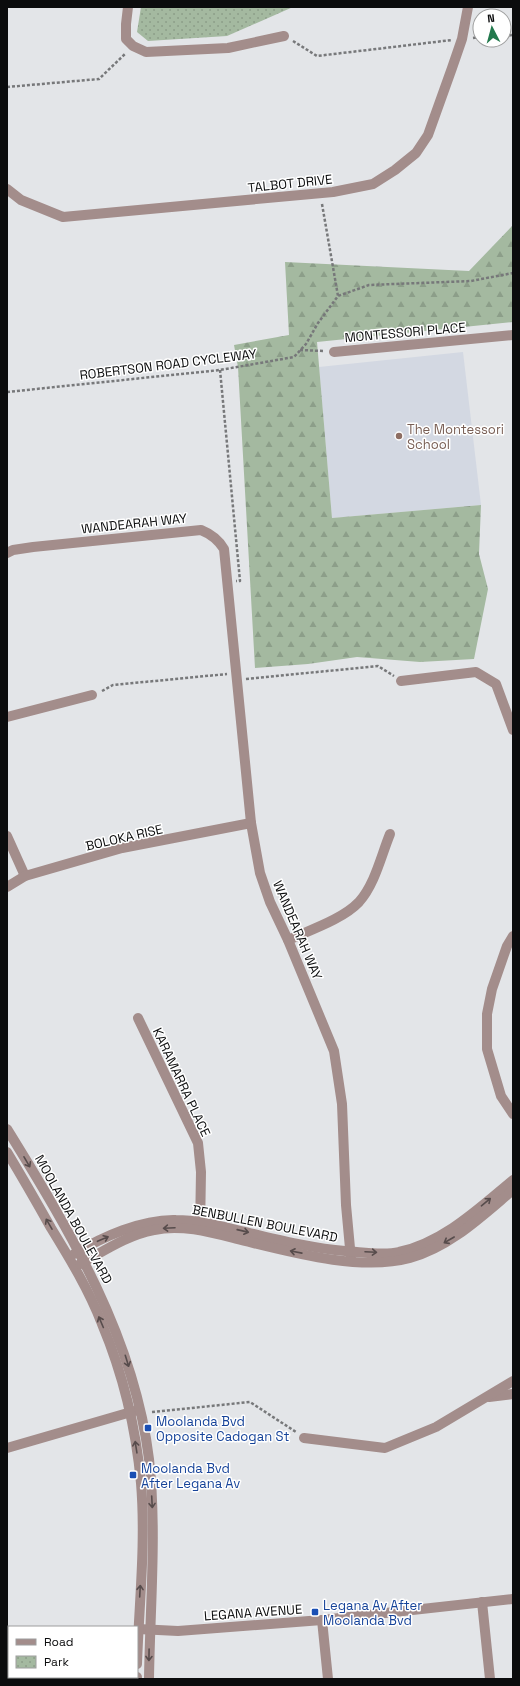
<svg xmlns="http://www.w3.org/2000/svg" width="520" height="1686" font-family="'Space Grotesk',sans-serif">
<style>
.built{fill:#d3d8e2}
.forest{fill:url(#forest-firs)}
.park{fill:url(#park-dots)}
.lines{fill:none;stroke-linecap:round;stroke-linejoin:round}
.path{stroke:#77787a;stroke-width:2.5;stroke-dasharray:3 2;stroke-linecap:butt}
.minor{stroke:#a38d8b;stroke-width:10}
.tertiary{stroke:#a38d8b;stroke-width:10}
.oneway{stroke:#574c4c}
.education-dot{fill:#8d6e63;stroke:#fff;stroke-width:1.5}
.transit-dot{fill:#1a4fb4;stroke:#fff;stroke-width:1.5}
.labels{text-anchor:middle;stroke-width:3;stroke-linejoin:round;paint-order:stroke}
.street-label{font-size:13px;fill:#0b0c0d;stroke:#fff}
.education-label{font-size:13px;fill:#785e54;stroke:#fff;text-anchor:start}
.transit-label{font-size:13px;fill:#164399;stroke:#fff;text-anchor:start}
</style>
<defs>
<pattern id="forest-firs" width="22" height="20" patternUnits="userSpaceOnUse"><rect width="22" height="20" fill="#a4b9a0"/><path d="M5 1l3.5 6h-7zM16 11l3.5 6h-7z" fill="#8c9e89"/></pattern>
<pattern id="park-dots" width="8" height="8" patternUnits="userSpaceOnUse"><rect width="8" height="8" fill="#a4b9a0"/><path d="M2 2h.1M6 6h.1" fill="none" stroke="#8c9e89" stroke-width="1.8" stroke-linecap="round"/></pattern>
</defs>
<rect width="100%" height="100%" fill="#e3e5e8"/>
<polygon class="built" points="463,352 481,505 332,518 319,367"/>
<polygon class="forest" points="513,225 513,322 317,342 332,518 481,505 479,554 488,589 474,659 420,662 357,657 308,664 255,668 238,367 234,345 289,335 285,262 469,271"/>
<polygon class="park" points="141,7 293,7 227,36 148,41 137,32"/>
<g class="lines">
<g class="path">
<polyline points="504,36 513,35"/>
<polyline points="473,38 480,37"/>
<polyline points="293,41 317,56 452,40"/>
<polyline points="7,87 99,79 126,53"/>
<polyline points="322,204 338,296"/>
<polyline points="300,350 323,351"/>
<polyline points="220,370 240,581 236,581"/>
<polyline points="7,392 220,370 294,357 306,344 318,323 338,296 369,285 471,281 513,273"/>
<polyline points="246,679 378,666 394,676"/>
<polyline points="102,691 113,685 227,674"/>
<polyline points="152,1412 250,1402 296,1432"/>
</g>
<g class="minor">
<polyline points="128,7 126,24 126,39 133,46 146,52 228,48 284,36"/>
<polyline points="7,189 21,200 63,217 333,192 373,184 395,170 416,153 428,135 452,68 462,39 468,7"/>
<polyline points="334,352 513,335"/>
<path d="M7 553 13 550 33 547 201 530C211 534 218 539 224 549L251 823 260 873 270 902 288 940 334 1051 342 1104 346 1205 351 1259"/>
<polyline points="401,681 476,672 496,684 513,730"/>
<polyline points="7,717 92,695"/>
<polyline points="7,836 25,876"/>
<polyline points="7,887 25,876 122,848 251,823"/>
<polyline points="513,936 507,946 492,989 487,1014 487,1049 501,1096 513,1114"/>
<path d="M288 940C310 930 343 919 359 902 375 884 381 856 390 834"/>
<polyline points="138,1018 198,1143 201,1172 200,1230"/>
<polyline points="489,1397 513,1394"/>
<polyline points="304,1438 385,1448 436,1427 513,1381"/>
<polyline points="7,1448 138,1410"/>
<polyline points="482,1602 490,1679"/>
<polyline points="322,1620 328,1679"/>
<polyline points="138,1629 178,1631 322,1620 513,1599"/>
</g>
<g class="tertiary">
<path d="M7 1129C70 1231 134 1337 149 1459 157 1532 150 1606 149 1679"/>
<path d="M7 1152C22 1177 37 1203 51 1228 70 1259 89 1290 102 1324 123 1374 136 1429 141 1483 146 1543 139 1604 137 1664"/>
<path d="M74 1254C102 1237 142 1219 176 1220 198 1220 220 1226 241 1231 276 1239 310 1248 345 1251 362 1252 383 1256 399 1252 444 1242 479 1208 513 1180"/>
<path d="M80 1264C104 1251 127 1235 154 1230 181 1224 210 1232 237 1239 287 1251 359 1272 410 1258 450 1247 482 1216 513 1190"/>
<polyline points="136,1679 137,1677"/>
</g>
</g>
<defs><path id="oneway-shaft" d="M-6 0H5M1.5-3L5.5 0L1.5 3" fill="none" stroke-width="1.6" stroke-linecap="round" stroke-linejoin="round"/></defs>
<g class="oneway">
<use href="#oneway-shaft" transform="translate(27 1162) rotate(60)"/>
<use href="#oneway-shaft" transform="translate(486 1202) rotate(-40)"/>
<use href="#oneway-shaft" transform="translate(49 1224) rotate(-120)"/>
<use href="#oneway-shaft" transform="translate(169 1228) rotate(177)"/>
<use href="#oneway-shaft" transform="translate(243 1231) rotate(13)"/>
<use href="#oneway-shaft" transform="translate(103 1239) rotate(-23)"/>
<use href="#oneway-shaft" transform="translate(449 1240) rotate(150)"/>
<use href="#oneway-shaft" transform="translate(296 1252) rotate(-169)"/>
<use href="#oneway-shaft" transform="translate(371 1252) rotate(3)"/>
<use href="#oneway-shaft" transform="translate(101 1322) rotate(-113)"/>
<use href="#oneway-shaft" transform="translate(127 1361) rotate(73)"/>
<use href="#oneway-shaft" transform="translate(136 1447) rotate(-99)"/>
<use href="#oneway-shaft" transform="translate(152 1502) rotate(87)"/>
<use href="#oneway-shaft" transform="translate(140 1591) rotate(-87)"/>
<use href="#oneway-shaft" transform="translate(149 1655) rotate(91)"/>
</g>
<circle class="education-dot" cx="399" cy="436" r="4"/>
<g class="transit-dot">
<rect x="144" y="1424" width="8" height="8" rx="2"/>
<rect x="129" y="1471" width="8" height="8" rx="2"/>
<rect x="311" y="1608" width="8" height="8" rx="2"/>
</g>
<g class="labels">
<g class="street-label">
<text transform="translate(290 183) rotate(-6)" y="5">TALBOT DRIVE</text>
<text transform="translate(405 332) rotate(-5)" y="5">MONTESSORI PLACE</text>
<text transform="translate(168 364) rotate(-7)" y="5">ROBERTSON ROAD CYCLEWAY</text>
<text transform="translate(134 523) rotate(-6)" y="5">WANDEARAH WAY</text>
<text transform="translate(124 837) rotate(-13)" y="5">BOLOKA RISE</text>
<text transform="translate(298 930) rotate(67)" y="5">WANDEARAH WAY</text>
<text transform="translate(182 1082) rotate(65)" y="5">KARAMARRA PLACE</text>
<text transform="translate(74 1219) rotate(61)" y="5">MOOLANDA BOULEVARD</text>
<text transform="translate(265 1223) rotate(11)" y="5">BENBULLEN BOULEVARD</text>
<text transform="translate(253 1612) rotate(-4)" y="5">LEGANA AVENUE</text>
</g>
<g class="education-label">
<text x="407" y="434">The Montessori<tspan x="407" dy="15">School</tspan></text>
</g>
<g class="transit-label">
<text x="156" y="1426">Moolanda Bvd<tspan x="156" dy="15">Opposite Cadogan St</tspan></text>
<text x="141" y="1473">Moolanda Bvd<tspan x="141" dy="15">After Legana Av</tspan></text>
<text x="323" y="1610">Legana Av After<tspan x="323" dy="15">Moolanda Bvd</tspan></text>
</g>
</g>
<rect width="520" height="1686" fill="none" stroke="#0b0c0d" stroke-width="16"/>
<rect x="8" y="1626" width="130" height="52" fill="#ffffff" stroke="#9d9e9e"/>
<rect x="16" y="1639" width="20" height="6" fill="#a38d8b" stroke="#9d9e9e"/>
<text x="44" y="1646" font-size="12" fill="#0b0c0d">Road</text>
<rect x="16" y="1656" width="20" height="12" fill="url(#park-dots)" stroke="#9d9e9e"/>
<text x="44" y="1666" font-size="12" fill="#0b0c0d">Park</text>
<g transform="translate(492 28) rotate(354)"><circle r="19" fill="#ffffff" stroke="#9d9e9e"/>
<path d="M0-3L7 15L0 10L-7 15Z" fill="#22794d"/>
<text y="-6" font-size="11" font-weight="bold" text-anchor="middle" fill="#0b0c0d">N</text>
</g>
</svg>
